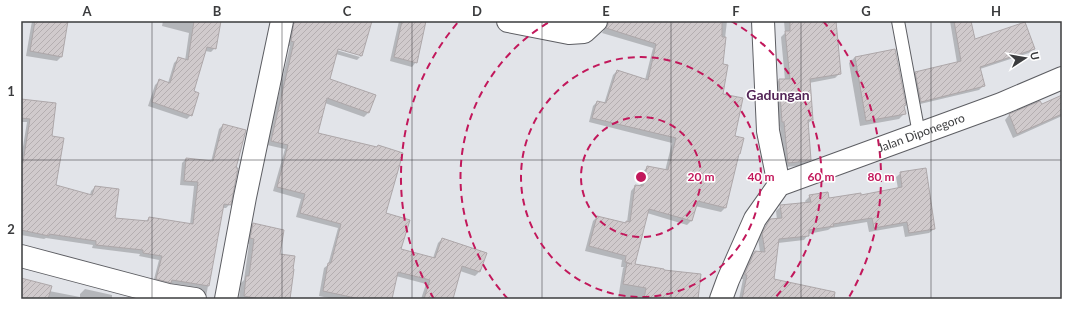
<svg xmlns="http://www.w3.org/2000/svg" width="1083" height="320" font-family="Lato,sans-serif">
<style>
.shadow{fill:#0003;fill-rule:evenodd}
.building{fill:url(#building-hatch);stroke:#ada7a9}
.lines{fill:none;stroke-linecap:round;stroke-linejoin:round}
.service-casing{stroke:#5d5e63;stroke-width:14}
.minor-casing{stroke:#5d5e63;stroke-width:24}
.tertiary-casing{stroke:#5d5e63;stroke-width:24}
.secondary-casing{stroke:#5d5e63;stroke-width:24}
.service{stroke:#fff;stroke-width:12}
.minor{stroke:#fff;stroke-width:22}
.tertiary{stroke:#fff;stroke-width:22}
.secondary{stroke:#fff;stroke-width:22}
.grid{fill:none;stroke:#3b3c3e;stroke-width:1;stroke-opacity:0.55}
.ring{fill:none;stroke:#c2185b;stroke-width:2;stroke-dasharray:7 5}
.labels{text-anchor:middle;stroke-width:3;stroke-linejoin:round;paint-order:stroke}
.street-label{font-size:12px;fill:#3b3c3e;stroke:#fff}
.quarter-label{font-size:14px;font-weight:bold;fill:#532557;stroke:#fff}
.centre{fill:#c2185b;stroke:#fff;stroke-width:2}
.ring-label{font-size:12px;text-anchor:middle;font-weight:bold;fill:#c2185b;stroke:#fff;stroke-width:3;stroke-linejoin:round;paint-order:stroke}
.neatline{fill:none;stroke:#3b3c3e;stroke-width:1.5}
.grid-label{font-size:13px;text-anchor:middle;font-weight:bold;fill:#3b3c3e}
</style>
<defs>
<pattern id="building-hatch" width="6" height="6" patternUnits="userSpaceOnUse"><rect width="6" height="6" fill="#d0cacc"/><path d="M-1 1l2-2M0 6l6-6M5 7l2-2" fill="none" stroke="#b4aeb0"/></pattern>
</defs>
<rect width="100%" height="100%" fill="#e2e4e9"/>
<g class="shadow">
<polygon points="32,21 67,21 61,57 57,61 26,56"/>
<polygon points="163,21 220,21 215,48 211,52 205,51 193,92 191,115 187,119 148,106 155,85 160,80 168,83 174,63 178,59 185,61 189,33 162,26"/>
<path d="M290 21H371L361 56 357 60 336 54 329 79 368 113 364 117 325 103 317 134 385 214 400 250 433 258 438 243 442 239 479 272 475 276 460 271 452 299H421L426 284 396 276 391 299H334L319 296 324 268 328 265 338 228 296 217 301 199 273 191 285 149 267 145 290 46 287 45ZM334 47 360 55V57L333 49Z"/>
<polygon points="399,21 425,21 416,62 412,67 390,61"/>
<polygon points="603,21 727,21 722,65 722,94 734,136 738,155 725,208 721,212 695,206 691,221 687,225 647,213 634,265 689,299 618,299 623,268 624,267 621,267 622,260 585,251 593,221 597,217 625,224 627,222 631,191 635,186 640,187 643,172 647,167 665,171 672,143 589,122 593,106 597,102 604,104 613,75 617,71 645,80 653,48 602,33 604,30 604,23"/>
<polygon points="784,21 824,21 840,73 835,78 809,83 812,120 807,124 810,160 805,165 802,166 783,167 780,126 777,127 774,85 779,80 785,80 781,37 785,33"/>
<polygon points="950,21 970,21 974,40 1034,48 1029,53 980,69 983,86 979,90 916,105 911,77 916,73 957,63"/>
<polygon points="894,50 905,113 899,119 860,126 849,63 855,57"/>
<polygon points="1062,97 1062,116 1013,138 1005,120 1009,115 1040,102 1041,106"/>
<polygon points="21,100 51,137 55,186 90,195 91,191 95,187 114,219 145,222 149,218 190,225 194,186 180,185 182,163 186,159 211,162 219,129 223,125 235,169 230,204 226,208 222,208 206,297 204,299 153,283 159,260 139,256 140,254 92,248 93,245 46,238 44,239 21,235 21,159 27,122 21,122"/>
<polygon points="901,173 934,229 929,233 905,237 903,226 869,232 867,222 831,228 828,230 808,234 808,235 804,240 778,243 773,280 809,299 739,299 743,279 741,279 741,278 750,256 755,252 760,252 758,238 766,225 770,220 777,220 776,211 781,206 806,203 805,201 810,196 828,199 860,196 898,189 896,177"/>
<polygon points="253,224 292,270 289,299 239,299 241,283 244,280 249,244 245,243 247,230"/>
<polygon points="21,279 49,291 80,297 80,294 85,289 112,295 112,299 21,299"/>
</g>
<g class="building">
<polygon points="35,21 68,21 62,57 30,51"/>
<polygon points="194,21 221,21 216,49 207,47 194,91 199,93 192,116 152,102 159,79 170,83 178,57 188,60"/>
<polygon points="294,21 372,21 362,56 338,49 330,79 376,95 369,113 327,98 318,133 377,147 378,145 403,153 386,213 410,220 401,249 435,258 442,238 487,253 480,272 462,266 453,299 424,299 430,280 398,272 392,299 360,299 323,291 328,263 331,263 341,224 300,213 305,194 277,187 288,145 271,141 294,42 291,41"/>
<polygon points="402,21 426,21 417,63 394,57"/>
<polygon points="608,21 722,21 722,37 726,37 723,64 728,65 723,94 743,98 735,136 744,138 740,154 739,154 726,208 698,201 692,221 649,209 635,264 664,269 664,270 701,274 698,299 644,299 646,288 623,284 627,263 632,264 625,262 626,256 589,246 597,216 626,223 626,221 630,222 635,185 643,186 647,166 668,170 676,138 592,118 597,101 606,103 617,70 648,80 656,44 606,28 608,25"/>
<polygon points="790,21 836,21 841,74 810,79 813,120 808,120 811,160 807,161 788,163 784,122 782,122 779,79 790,79 785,31 790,31"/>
<polygon points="954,21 971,21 975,39 1025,22 1035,49 980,67 985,86 921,102 915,72 961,61"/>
<polygon points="895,49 906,105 904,106 906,114 866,121 855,57"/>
<polygon points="1062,95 1062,114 1017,134 1009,114 1040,101 1042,104"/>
<polygon points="21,99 56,103 52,136 64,138 56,185 92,195 95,186 119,189 115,218 148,221 149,217 193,224 198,182 184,181 186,158 213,161 223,124 246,130 236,168 238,168 231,205 224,204 209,286 172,280 171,283 156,279 162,256 143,253 143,250 96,245 96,241 49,234 49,236 21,230 21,162 23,162 30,119 21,118"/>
<polygon points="926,168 935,229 909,233 907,222 874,228 872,218 833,224 834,226 809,230 809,236 779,239 774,279 835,292 834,299 742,299 747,275 745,275 745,273 755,251 765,252 762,233 770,219 782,218 780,205 811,202 809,195 828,192 829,198 861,193 861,195 902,187 900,172"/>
<polygon points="253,223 284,230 280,254 295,256 293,269 294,269 290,299 260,299 244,296 246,276 249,276 254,239 250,238"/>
<polygon points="21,278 52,286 48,299 21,299"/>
</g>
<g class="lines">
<defs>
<polyline id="service" points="898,21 919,134"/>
<g id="minor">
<polyline points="508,21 569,33 584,32 596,21"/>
<polyline points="21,256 168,295 195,299"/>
<polyline points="226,299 245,197 282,21"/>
</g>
<polyline id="tertiary" points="763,21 768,131 779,185"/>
<g id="secondary">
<path id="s1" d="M721 299 728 280 755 219 779 185 1001 104 1062 78"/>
</g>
</defs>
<use href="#service" class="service-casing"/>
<use href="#minor" class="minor-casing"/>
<use href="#tertiary" class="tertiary-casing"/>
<use href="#secondary" class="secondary-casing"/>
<use href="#service" class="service"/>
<use href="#minor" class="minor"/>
<use href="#tertiary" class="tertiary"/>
<use href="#secondary" class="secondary"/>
</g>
<path class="grid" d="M152 21V299M282 21V299M412 21V299M542 21V299M671 21V299M801 21V299M931 21V299M21 160H1062"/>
<g class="ring">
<circle cx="641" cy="177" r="60"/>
<circle cx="641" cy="177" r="120"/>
<path d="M508 299A180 180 0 0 1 551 21M731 21A180 180 0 0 1 774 299"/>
<path d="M434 299A240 240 0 0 1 459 21M823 21A240 240 0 0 1 848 299"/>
</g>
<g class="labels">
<g class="street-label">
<text dy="4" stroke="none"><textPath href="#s1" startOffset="280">Jalan Diponegoro</textPath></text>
</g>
<g class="quarter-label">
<text x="778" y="100">Gadungan</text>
</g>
</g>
<circle cx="641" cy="177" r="6" class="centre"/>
<g class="ring-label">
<text x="701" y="181">20 m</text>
<text x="761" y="181">40 m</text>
<text x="821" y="181">60 m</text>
<text x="881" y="181">80 m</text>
</g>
<rect width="1083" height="320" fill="none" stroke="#ffffff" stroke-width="44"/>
<g transform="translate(1025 58) rotate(78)" stroke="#ffffff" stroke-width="3" paint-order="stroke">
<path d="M0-3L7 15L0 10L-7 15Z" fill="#3b3c3e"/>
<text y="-6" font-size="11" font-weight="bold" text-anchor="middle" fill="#3b3c3e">U</text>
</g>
<rect x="22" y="22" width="1039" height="276" class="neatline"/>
<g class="grid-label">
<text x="87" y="16">A</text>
<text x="217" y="16">B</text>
<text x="347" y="16">C</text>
<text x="477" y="16">D</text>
<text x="606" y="16">E</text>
<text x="736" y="16">F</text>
<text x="866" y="16">G</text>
<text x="996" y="16">H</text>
<text x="11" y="96">1</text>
<text x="11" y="234">2</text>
</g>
</svg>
